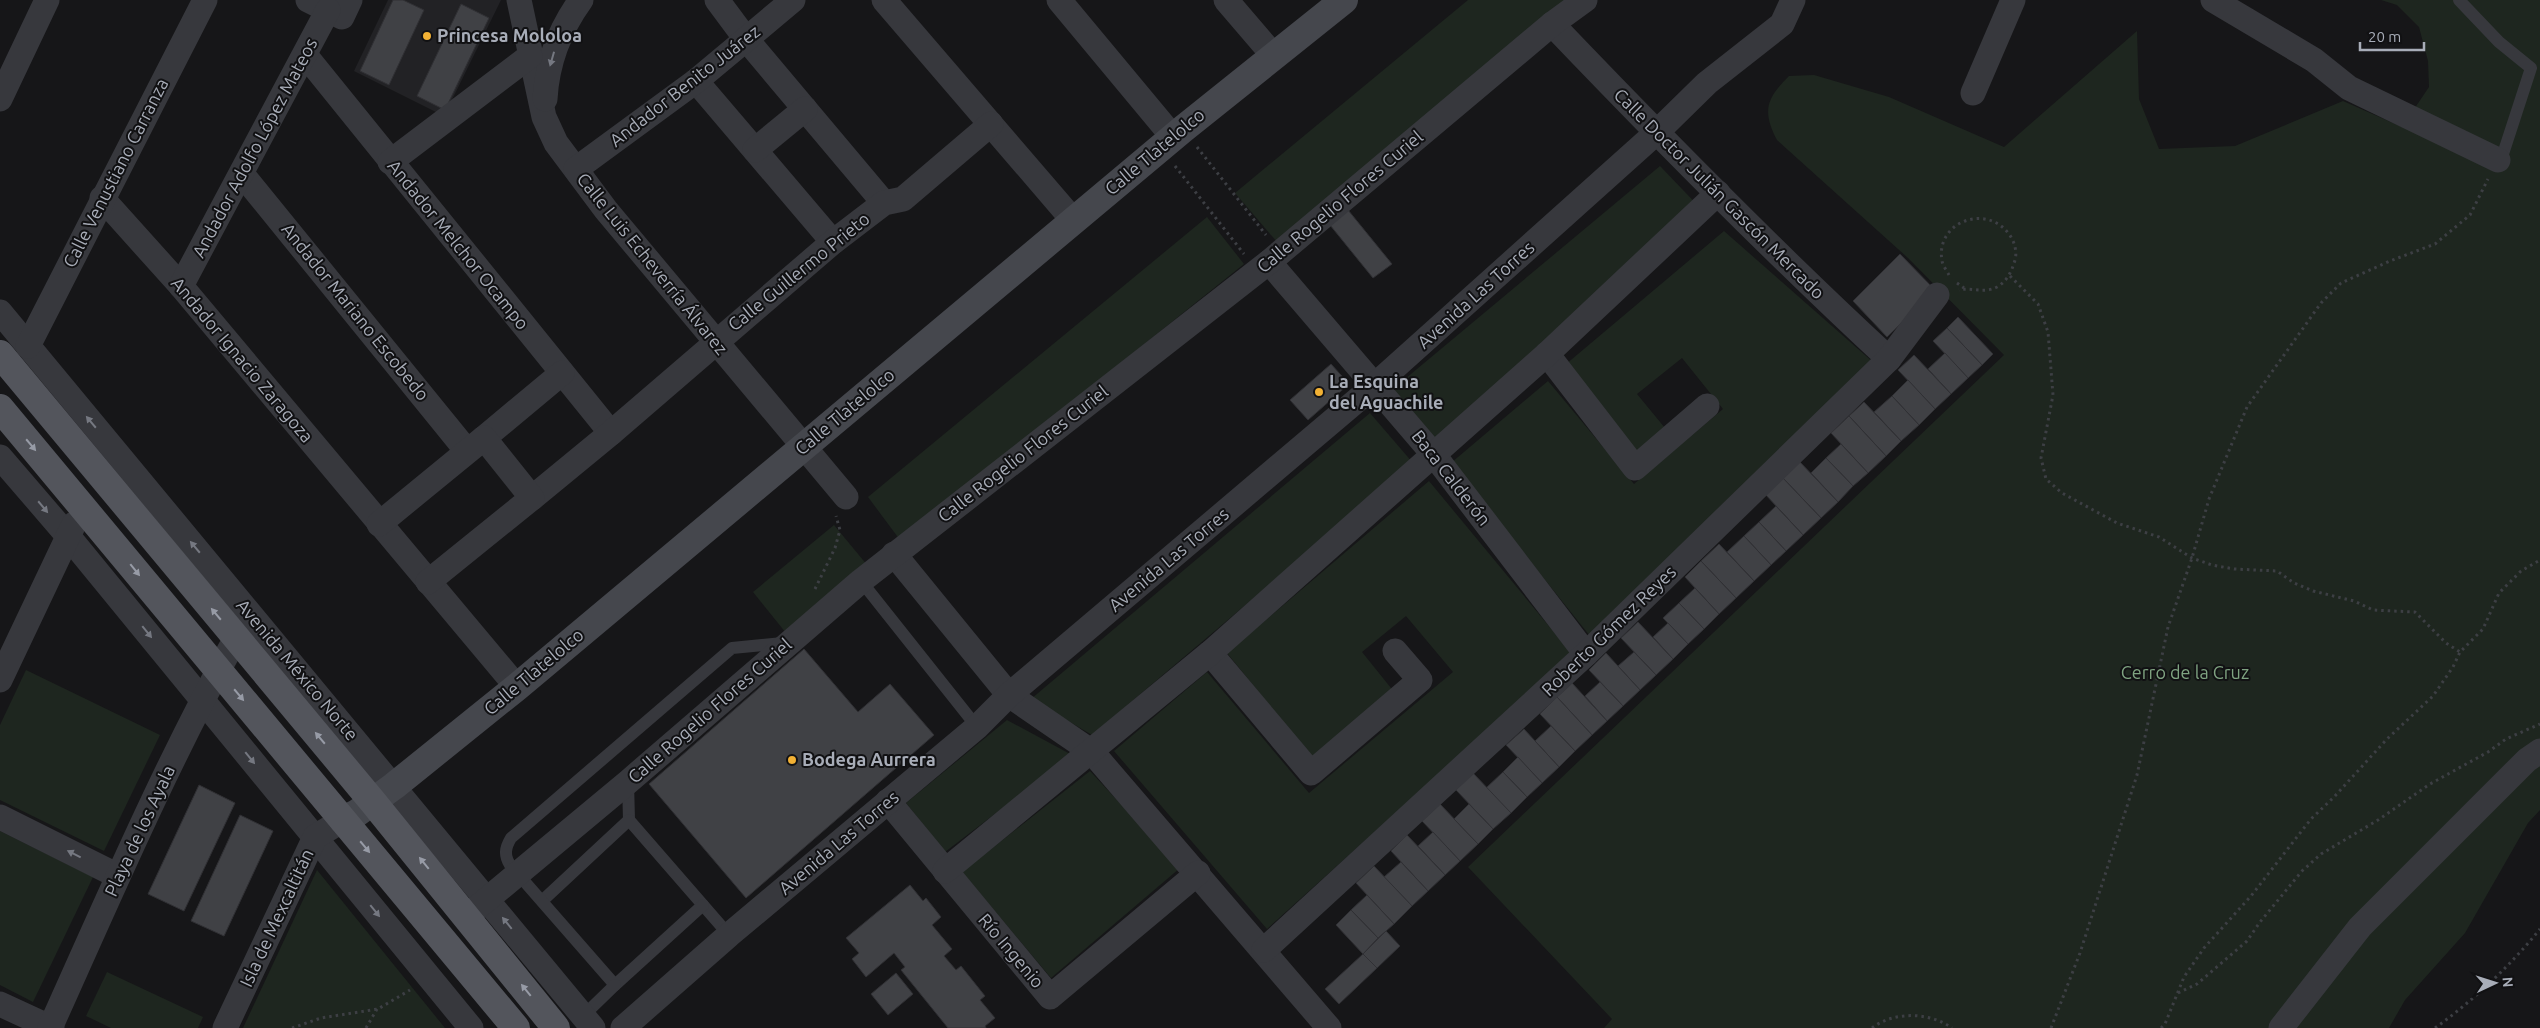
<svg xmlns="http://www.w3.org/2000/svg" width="2540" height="1028" font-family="Ubuntu,sans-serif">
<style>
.built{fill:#222225}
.green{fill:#1e261f}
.building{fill:#404145;stroke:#303034}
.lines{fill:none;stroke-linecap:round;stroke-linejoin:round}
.path{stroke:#3d3f44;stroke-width:3;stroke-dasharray:2.5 4;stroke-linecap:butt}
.lane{stroke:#37383d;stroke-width:12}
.street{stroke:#37383d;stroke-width:25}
.secondary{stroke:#45474d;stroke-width:28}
.primary{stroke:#53555c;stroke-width:28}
.oneway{fill:#757881}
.oneway2{fill:#979ba6}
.poi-dot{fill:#f2b134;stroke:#111113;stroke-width:2}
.labels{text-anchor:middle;stroke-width:4;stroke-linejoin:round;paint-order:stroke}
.poi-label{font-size:18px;font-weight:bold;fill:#a8adb8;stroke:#111113;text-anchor:start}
.street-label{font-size:18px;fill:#a8adb8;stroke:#111113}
.park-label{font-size:18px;fill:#7fa381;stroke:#111113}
</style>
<rect width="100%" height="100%" fill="#161618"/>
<polygon class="built" points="388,0 501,0 444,116 354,71"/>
<g class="green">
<polygon points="1468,0 1572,0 1277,242 1235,193"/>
<path d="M2381 0H2540V810L2528 823 2465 933 2405 1000 2389 1028H1604L1612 1019 1468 867 2004 355 1908 258 1777 140C1762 111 1766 99 1789 76L1814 75 1889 97 2004 147 2137 31 2139 99 2159 149 2235 146 2343 101 2402 127 2429 87 2428 61 2419 27 2397 5Z"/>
<polygon points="1660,166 1706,214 1435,443 1393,389"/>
<polygon points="1207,217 1244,264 900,540 868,497"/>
<polygon points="1724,231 1874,363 1590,636 1451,463 1548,381 1634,484 1723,409 1682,358 1637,394 1665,428 1638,453 1565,365"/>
<polygon points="1370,413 1413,463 1092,735 1031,699"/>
<polygon points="1429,481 1572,654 1267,929 1114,751 1207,672 1309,793 1453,672 1406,616 1362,652 1395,693 1313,759 1227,653"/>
<polygon points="834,525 868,566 786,633 753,592"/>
<polygon points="26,670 160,735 104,851 0,800 0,725"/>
<polygon points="1007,720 1072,755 945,852 906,803"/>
<polygon points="1090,771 1180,868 1051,978 962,872"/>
<polygon points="0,831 93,877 33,1002 0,985"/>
<polygon points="317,870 445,1028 243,1028"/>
<polygon points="107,972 203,1017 198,1028 111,1028 86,1016"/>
</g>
<g class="building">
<polygon points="393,0 403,0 424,10 389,85 360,71"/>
<polygon points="461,4 489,18 445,110 417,96"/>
<polygon points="1348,210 1392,264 1373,278 1330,225"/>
<polygon points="1900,254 1935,290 1887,337 1853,301"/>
<polygon points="1958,317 1993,354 1982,365 1947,328"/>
<polygon points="1947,328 1982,365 1968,378 1933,341"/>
<polygon points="1945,353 1968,378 1951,394 1928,369"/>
<polygon points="1914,355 1951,394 1935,409 1898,370"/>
<polygon points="1331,364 1349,384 1308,420 1290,400"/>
<polygon points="1908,380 1935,409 1919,425 1892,396"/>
<polygon points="1892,396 1919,425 1901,441 1874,412"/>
<polygon points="1864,402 1901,441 1886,456 1849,416"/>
<polygon points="1849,416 1886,456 1868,473 1831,433"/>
<polygon points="1841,444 1868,473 1853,486 1826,458"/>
<polygon points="1826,458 1853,486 1838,502 1811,473"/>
<polygon points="1799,461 1838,502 1821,518 1782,477"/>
<polygon points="1782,477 1821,518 1803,535 1765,494"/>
<polygon points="1776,506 1803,535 1786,551 1759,522"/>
<polygon points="1759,522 1786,551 1771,565 1744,536"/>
<polygon points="1744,536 1771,565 1754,581 1727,552"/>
<polygon points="1719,544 1754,581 1736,598 1701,561"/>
<polygon points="1701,561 1736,598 1719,614 1685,577"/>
<polygon points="1695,588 1719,614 1704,629 1679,603"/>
<polygon points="1679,603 1704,629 1688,644 1663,618"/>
<polygon points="1638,622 1673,659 1656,675 1621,638"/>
<polygon points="1668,623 1688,644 1673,659 1653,637"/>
<polygon points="804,649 858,712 890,684 934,735 746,898 649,784"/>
<polygon points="1634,652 1656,675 1640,690 1618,666"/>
<polygon points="1606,653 1640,690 1623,706 1589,670"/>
<polygon points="1600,682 1623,706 1607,721 1585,696"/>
<polygon points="1572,683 1607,721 1592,735 1557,697"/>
<polygon points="1557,697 1592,735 1575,751 1540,714"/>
<polygon points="1551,726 1575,751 1559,767 1535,741"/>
<polygon points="1524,729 1559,767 1542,783 1506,745"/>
<polygon points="1518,757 1542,783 1527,797 1503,772"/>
<polygon points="1503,772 1527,797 1511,813 1486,788"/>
<polygon points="1473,773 1511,813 1493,829 1456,790"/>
<polygon points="199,785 235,803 184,911 148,894"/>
<polygon points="1440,804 1478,844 1460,861 1422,821"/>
<polygon points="1469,804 1493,829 1478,844 1454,819"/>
<polygon points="240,815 273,831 224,936 191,921"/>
<polygon points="1433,832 1460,861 1445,875 1418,846"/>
<polygon points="1407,835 1445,875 1428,891 1391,851"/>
<polygon points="1401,862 1428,891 1412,906 1384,877"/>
<polygon points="1374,866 1412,906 1394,924 1356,883"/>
<polygon points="910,885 923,901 926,898 941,917 932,925 952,949 944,956 956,970 961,966 985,996 980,1000 995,1018 985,1026 986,1028 948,1028 901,970 905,967 894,953 866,977 852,959 859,953 846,938"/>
<polygon points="1367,895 1394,924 1378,938 1351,910"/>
<polygon points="1351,910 1378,938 1363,954 1336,925"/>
<polygon points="1386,931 1400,946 1377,968 1363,954"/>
<polygon points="1363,954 1377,968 1339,1004 1325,989"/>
<polygon points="896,973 913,994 888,1015 871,994"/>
</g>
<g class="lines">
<g class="path">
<polyline points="1197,147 1266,235"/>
<polyline points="1175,166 1244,254"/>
<path d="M1949 275C1947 271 1943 266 1942 261 1935 222 1986 203 2009 234 2015 242 2018 254 2014 263 2011 273 2006 282 1997 287 1983 294 1972 287 1959 290"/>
<polyline points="2010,276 2038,304 2048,332 2053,395 2041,458 2046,479 2062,493 2117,523 2159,537 2192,558 2212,565 2234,569 2277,571 2294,583 2313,591 2354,601 2373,610 2415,612 2446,643 2460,652"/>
<polyline points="1957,283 1964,288"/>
<polyline points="815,589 835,548 840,530 836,516"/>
<polyline points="2178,993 2197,984 2247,941 2260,922 2302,871 2321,854 2378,820 2430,784 2488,752 2506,739 2540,724"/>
<polyline points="292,1028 321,1018 378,1009 410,990"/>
<polyline points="366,1028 377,1009"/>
<path d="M1872 1028C1894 1011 1930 1012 1952 1028"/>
<polyline points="2051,1028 2080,953 2137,775 2168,627 2192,558 2209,499 2247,407 2321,303 2341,283 2390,261 2435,244 2470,215 2488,179"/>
<polyline points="2161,1028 2165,1024 2184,977 2204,948 2251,896 2311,819 2334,797 2387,739 2433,696 2453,667 2460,652 2483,629 2499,593 2521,571 2540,560"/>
<path d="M2435 1028C2474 1000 2510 966 2540 929"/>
</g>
<g class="lane">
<polyline points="2459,0 2499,42 2531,68 2503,154 2498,160"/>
<polyline points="861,581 977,727"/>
<polyline points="628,782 629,820"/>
<polyline points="542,901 629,820 729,935"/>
<path d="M703 905 615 985 510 865C504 855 505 848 511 838L732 648 783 643"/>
<polyline points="583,1016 615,985"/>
</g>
<g class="street">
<polyline points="308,0 342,17 350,0"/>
<polyline points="519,0 544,117 556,143 606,210 846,497"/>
<polyline points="717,0 746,39 884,203"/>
<polyline points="884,0 1073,220"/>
<polyline points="1059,0 1173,137"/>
<polyline points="1226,0 1274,56"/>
<polyline points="2213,0 2314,60 2349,88 2498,160"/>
<path d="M1552 24C1662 139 1773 252 1889 359"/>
<polyline points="306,56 611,433"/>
<polyline points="696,81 833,242"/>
<polyline points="1973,93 2013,0"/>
<polyline points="0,99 47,0"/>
<path d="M545 99C547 63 560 29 581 0"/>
<polyline points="755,150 805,109"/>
<polyline points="390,162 530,56"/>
<polyline points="576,169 696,81 793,0"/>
<polyline points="242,174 467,451"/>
<polyline points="102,198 181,286 517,687"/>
<polyline points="1269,262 1434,455 1586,654"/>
<polyline points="181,286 328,10"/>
<polyline points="0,312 593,1028"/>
<polyline points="28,346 205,0"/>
<polyline points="1547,354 1635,468 1707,406"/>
<polyline points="484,438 562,373"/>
<polyline points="0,457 68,536 471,1028"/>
<polyline points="532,498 611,433 833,242 884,203 903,199 991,124"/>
<polyline points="379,524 484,438 532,498 428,582"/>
<polyline points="894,554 1009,695 1092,752 1329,1028"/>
<polyline points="1210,653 1311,773 1420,680 1395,651"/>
<polyline points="0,680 74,524"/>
<polyline points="888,801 1050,997 1198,873"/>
<polyline points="0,817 118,876"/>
<polyline points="945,871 1210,653 1547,354 1718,193"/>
<polyline points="467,916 628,782 861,581 1269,262 1552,24 1585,0"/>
<polyline points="1264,950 1586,654 1889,359 1937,295"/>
<polyline points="0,1004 52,1028"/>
<path d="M50 1028C109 897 166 764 236 638"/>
<polyline points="225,1028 315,837 343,820"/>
<polyline points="623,1028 729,935 977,727 1009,695 1375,385 1656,133 1707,83 1782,24 1793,0"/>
<polyline points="2281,1028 2360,927 2527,760 2540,751"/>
</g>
<polyline class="secondary" points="343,820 357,813 394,786 517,687 1183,129 1344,0"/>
<g class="primary">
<polyline points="0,354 373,802 556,1028"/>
<polyline points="0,408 516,1028"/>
</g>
</g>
<defs><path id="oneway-solid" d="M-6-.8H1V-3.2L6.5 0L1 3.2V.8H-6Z" transform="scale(1.25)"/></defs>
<g class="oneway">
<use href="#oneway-solid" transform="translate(552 59) rotate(106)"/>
<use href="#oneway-solid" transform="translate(91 422) rotate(-130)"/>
<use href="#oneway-solid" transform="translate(43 507) rotate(50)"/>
<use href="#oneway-solid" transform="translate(195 547) rotate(-130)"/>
<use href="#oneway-solid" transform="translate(147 632) rotate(51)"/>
<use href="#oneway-solid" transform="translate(250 758) rotate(51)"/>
<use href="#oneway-solid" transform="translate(74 854) rotate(-153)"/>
<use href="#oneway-solid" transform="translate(375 911) rotate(51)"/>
<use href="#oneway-solid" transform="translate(507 923) rotate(-129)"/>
</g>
<g class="oneway2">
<use href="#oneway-solid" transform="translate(31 445) rotate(50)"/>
<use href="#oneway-solid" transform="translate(135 570) rotate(51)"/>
<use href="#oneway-solid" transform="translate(216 614) rotate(-130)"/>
<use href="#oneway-solid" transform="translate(239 695) rotate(50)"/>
<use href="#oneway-solid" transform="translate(320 738) rotate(-130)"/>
<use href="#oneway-solid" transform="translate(365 847) rotate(50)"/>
<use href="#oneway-solid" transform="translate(424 863) rotate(-129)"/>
<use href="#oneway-solid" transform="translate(526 990) rotate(-129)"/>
</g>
<g class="poi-dot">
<circle cx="427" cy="36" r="5"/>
<circle cx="1319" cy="392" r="5"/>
<circle cx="792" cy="760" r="5"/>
</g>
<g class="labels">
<g class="poi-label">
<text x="437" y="42">Princesa Mololoa</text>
<text x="1329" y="388">La Esquina<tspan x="1329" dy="21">del Aguachile</tspan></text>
<text x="802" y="766">Bodega Aurrera</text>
</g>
<g class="street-label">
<text transform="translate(685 86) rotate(-38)" y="6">Andador Benito Juárez</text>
<text transform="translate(255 148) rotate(-62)" y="6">Andador Adolfo López Mateos</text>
<text transform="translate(1155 152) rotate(-40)" y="6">Calle Tlatelolco</text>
<text transform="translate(116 173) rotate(-63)" y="6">Calle Venustiano Carranza</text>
<text transform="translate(1719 194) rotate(45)" y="6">Calle Doctor Julián Gascón Mercado</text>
<text transform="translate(1340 202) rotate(-40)" y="6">Calle Rogelio Flores Curiel</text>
<text transform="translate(458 245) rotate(51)" y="6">Andador Melchor Ocampo</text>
<text transform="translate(652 264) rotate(51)" y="6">Calle Luis Echeverría Álvarez</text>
<text transform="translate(799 272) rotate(-39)" y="6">Calle Guillermo Prieto</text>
<text transform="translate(1476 295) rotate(-42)" y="6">Avenida Las Torres</text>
<text transform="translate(355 312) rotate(51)" y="6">Andador Mariano Escobedo</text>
<text transform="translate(242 360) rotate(50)" y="6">Andador Ignacio Zaragoza</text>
<text transform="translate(845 412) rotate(-40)" y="6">Calle Tlatelolco</text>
<text transform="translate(1023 454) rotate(-38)" y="6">Calle Rogelio Flores Curiel</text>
<text transform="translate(1451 478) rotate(52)" y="6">Baca Calderón</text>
<text transform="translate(1169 560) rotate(-40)" y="6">Avenida Las Torres</text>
<text transform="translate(1609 631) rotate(-44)" y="6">Roberto Gómez Reyes</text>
<text transform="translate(297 670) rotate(50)" y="6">Avenida México Norte</text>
<text transform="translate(534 672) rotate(-40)" y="6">Calle Tlatelolco</text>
<text transform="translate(710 711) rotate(-41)" y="6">Calle Rogelio Flores Curiel</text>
<text transform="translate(140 831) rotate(-65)" y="6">Playa de los Ayala</text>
<text transform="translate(839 843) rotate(-40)" y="6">Avenida Las Torres</text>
<text transform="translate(277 918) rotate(-65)" y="6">Isla de Mexcaltitán</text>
<text transform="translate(1011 951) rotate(50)" y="6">Río Ingenio</text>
</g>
<g class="park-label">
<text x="2185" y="679">Cerro de la Cruz</text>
</g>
</g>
<g transform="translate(2495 983) rotate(86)" stroke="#111113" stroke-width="4" paint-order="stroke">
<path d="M0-4L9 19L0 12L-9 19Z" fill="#a8adb8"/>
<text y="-8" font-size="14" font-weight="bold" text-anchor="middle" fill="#a8adb8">N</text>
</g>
<path d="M2360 42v8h64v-8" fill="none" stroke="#a8adb8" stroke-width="2.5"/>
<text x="2368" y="42" font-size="15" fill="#a8adb8" stroke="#111113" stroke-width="4" paint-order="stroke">20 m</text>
</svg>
